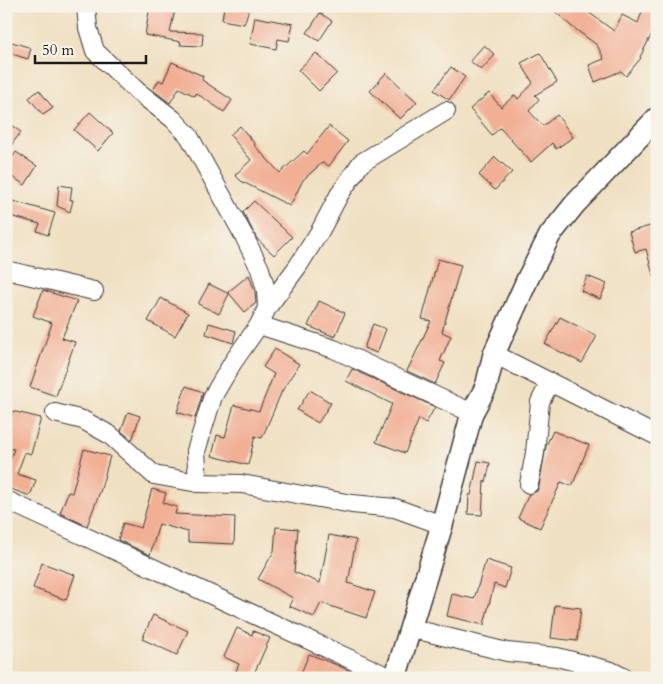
<svg xmlns="http://www.w3.org/2000/svg" width="663" height="684" font-family="Cardo,serif">
<style>
.building{fill:#f1af94}
.lines{fill:none;stroke-linecap:round;stroke-linejoin:round}
.minor-casing{stroke:#3c3935;stroke-width:20}
.tertiary-casing{stroke:#3c3935;stroke-width:24}
.minor{stroke:#fff;stroke-width:18}
.tertiary{stroke:#fff;stroke-width:21}
</style>
<rect width="100%" height="100%" fill="#f7f3e8"/>
<filter id="ink" filterUnits="userSpaceOnUse"><feTurbulence type="fractalNoise" baseFrequency=".02" numOctaves="2"/><feDisplacementMap in="SourceGraphic" scale="10" xChannelSelector="R" yChannelSelector="G"/><feConvolveMatrix kernelMatrix="1 2 1 2 8 2 1 2 1" color-interpolation-filters="sRGB"/></filter>
<filter id="wash" filterUnits="userSpaceOnUse"><feTurbulence type="fractalNoise" baseFrequency=".0096" numOctaves="4" result="noise"/><feDisplacementMap in="SourceGraphic" scale="20" xChannelSelector="R" yChannelSelector="G"/><feGaussianBlur stdDeviation="1.12" result="paint"/><feColorMatrix in="noise" values="0 0 0 0 0 0 0 0 0 0 0 0 0 0 0 0 0 1.4 0 .05"/><feComposite in="paint" operator="in"/></filter>
<g filter="url(#wash)">
<rect width="100%" height="100%" fill="#f0e0c2"/>
<g id="blocks">
<g class="building">
<polygon points="150,6 175,10 170,32 203,33 202,46 180,45 181,42 145,35"/>
<polygon points="224,6 250,6 244,24 222,20"/>
<polygon points="549,6 580,6 614,31 622,15 638,23 644,6 657,6 657,24 640,57 641,58 626,76 621,71 595,82 589,65 604,59 597,45 571,26"/>
<polygon points="320,13 332,21 319,41 307,33"/>
<polygon points="255,17 293,24 289,41 278,39 276,49 250,44"/>
<polygon points="12,42 31,48 28,59 9,53"/>
<polygon points="484,45 495,55 481,70 470,61"/>
<polygon points="316,53 337,73 319,91 298,70"/>
<polygon points="540,53 557,82 535,95 539,99 529,111 543,126 557,115 573,137 556,149 552,143 531,162 500,128 492,135 470,109 489,93 501,107 515,95 518,99 533,83 521,63"/>
<polygon points="172,62 203,76 202,80 232,100 224,112 196,93 195,96 179,88 170,103 153,90 159,80 163,82"/>
<polygon points="451,67 465,77 449,100 434,90"/>
<polygon points="386,73 417,102 400,119 370,91"/>
<polygon points="39,90 53,108 43,115 29,98"/>
<polygon points="90,112 113,133 98,151 74,130"/>
<polygon points="6,122 21,132 6,152"/>
<polygon points="240,126 255,144 254,145 280,173 304,151 307,154 329,126 348,141 329,166 323,162 303,180 290,206 241,181 235,175 251,160 230,135"/>
<polygon points="16,152 37,166 25,185 6,173 6,167"/>
<polygon points="495,157 512,172 495,190 479,175"/>
<polygon points="59,185 72,187 70,200 73,200 70,212 57,206"/>
<polygon points="6,199 55,213 48,235 37,231 40,224 6,215"/>
<polygon points="254,201 292,237 274,255 257,239 243,212"/>
<polygon points="657,224 657,275 653,275 646,249 635,252 629,232"/>
<polygon points="438,259 461,265 442,332 451,336 440,361 445,363 435,384 407,371 431,321 422,319"/>
<polygon points="249,275 255,292 256,303 245,312 228,292"/>
<polygon points="587,276 607,284 600,299 581,291"/>
<polygon points="209,284 229,294 219,314 198,304"/>
<polygon points="43,290 77,301 62,338 75,342 56,396 30,387 52,323 33,316"/>
<polygon points="161,298 188,313 175,336 148,321"/>
<polygon points="319,301 345,313 335,337 308,326"/>
<polygon points="560,317 597,336 582,363 545,344"/>
<polygon points="209,323 236,331 233,343 206,334"/>
<polygon points="373,324 386,329 377,353 364,348"/>
<polygon points="275,349 299,364 282,391 262,438 255,436 248,465 212,456 217,435 225,437 234,405 259,411 274,374 263,367"/>
<polygon points="352,369 435,407 426,423 419,419 405,453 376,442 392,404 346,381"/>
<polygon points="186,386 203,392 195,418 177,412"/>
<polygon points="310,390 331,403 318,423 297,410"/>
<polygon points="12,411 41,418 31,454 25,452 17,474 36,480 30,496 11,489 6,490 6,469 14,449 6,448 6,435"/>
<polygon points="128,412 140,416 132,440 121,431"/>
<polygon points="553,431 589,445 572,486 561,482 540,528 518,518 529,494 537,491 539,486 546,446"/>
<polygon points="84,449 110,456 101,489 87,526 60,513 68,492 72,493"/>
<polygon points="478,461 490,463 486,482 484,481 482,515 468,514 469,495 471,495"/>
<polygon points="152,489 166,493 163,503 177,507 175,514 235,517 234,544 188,542 188,532 159,524 150,555 118,540 123,523 141,528"/>
<polygon points="276,527 298,529 294,572 320,583 329,535 356,540 348,583 375,592 366,618 321,603 314,617 289,606 293,598 258,579 274,551"/>
<polygon points="486,560 511,568 505,588 494,584 484,625 447,616 452,594 474,599"/>
<polygon points="42,563 75,575 66,600 33,588"/>
<polygon points="555,605 581,608 577,641 551,638"/>
<polygon points="153,615 188,631 177,655 142,639"/>
<polygon points="237,628 252,635 253,631 270,638 252,678 236,671 239,664 224,657"/>
<polygon points="309,654 339,666 365,678 299,678"/>
</g>
</g>
</g>
<g filter="url(#ink)">
<use href="#blocks" fill-opacity="0" stroke="#3c3935" stroke-width="1"/>
<g class="lines">
<defs>
<g id="minor">
<polyline points="86,6 88,28 95,51 137,91 173,119 189,136 244,236 260,269 266,290 267,308 259,325 233,362 213,396 196,451 198,483"/>
<polyline points="6,270 94,291"/>
<polyline points="267,308 298,266 320,231 339,195 361,163 446,111"/>
<polyline points="259,325 334,349 472,413"/>
<polyline points="494,354 657,436"/>
<polyline points="55,413 83,420 110,435 154,475 198,483 242,484 352,504 395,508 442,525"/>
<polyline points="529,484 535,453 540,402 550,382"/>
<polyline points="6,500 391,678"/>
<polyline points="410,628 507,652 557,657 611,671 625,678"/>
</g>
<polyline id="tertiary" points="395,678 442,525 472,413 486,387 494,354 528,278 550,235 575,204 657,118"/>
</defs>
<use href="#minor" class="minor-casing"/>
<use href="#tertiary" class="tertiary-casing"/>
<use href="#minor" class="minor"/>
<use href="#tertiary" class="tertiary"/>
</g>
</g>
<rect width="663" height="684" fill="none" stroke="#f7f3e8" stroke-width="25"/>
<path d="M35 55v8h111v-8" fill="none" stroke="#1c1c1c" stroke-width="2.5"/>
<text x="42" y="55" font-size="15" fill="#1c1c1c" stroke="#f7f3e8" stroke-width="4" paint-order="stroke">50 m</text>
</svg>
